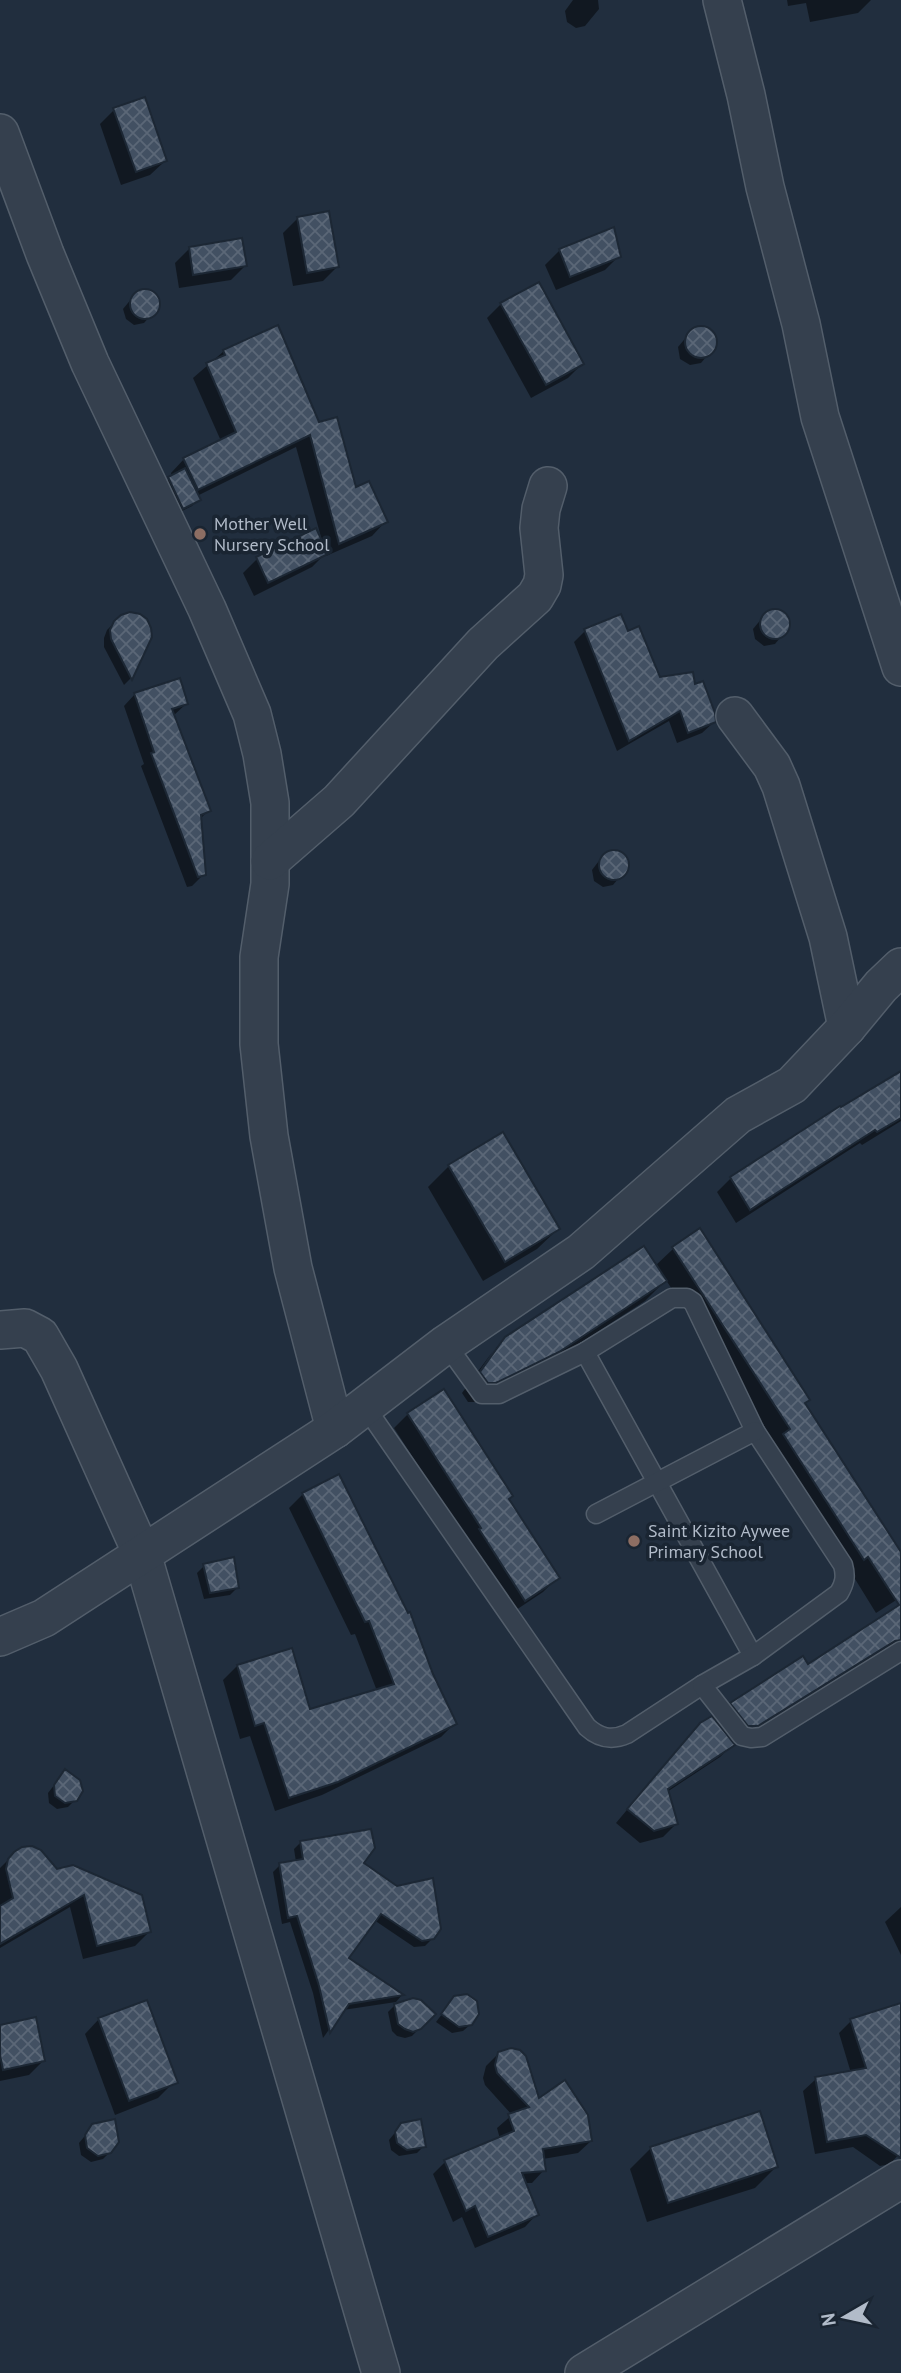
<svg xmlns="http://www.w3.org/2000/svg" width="901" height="2373" font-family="'PT Sans',sans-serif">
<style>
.shadow{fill:#0007}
.building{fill:url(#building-cross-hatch);stroke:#1c2734;stroke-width:2}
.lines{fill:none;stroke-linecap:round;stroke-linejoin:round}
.service-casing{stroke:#535e6b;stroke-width:21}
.minor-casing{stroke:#535e6b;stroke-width:40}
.service{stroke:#35404e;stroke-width:18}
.minor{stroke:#35404e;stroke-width:37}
.education-dot{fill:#8d6e63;stroke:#1a2532;stroke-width:2.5}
.labels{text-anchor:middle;stroke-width:7;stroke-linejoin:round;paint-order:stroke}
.poi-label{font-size:18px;fill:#b1bbc9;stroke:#1a2532;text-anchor:start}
</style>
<defs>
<pattern id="building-cross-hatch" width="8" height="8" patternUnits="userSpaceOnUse" patternTransform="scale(1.75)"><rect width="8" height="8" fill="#425062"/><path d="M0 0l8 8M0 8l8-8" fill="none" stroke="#5b6777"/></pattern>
</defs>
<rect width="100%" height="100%" fill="#212e3e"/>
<g class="shadow">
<polygon points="573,0 598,0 599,9 585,26 576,28 567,22 565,11"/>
<polygon points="787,0 871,0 858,13 810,22 806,3 788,6"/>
<polygon points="114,110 165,161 150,175 121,185 100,124"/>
<polygon points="297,219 337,267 323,281 293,286 283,233"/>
<polygon points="190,248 245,266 231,280 179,288 175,263"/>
<polygon points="560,250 619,256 605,270 556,290 545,265"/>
<polygon points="148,291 156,297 158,307 144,323 134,325 126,319 123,309 137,292"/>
<polygon points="501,304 582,364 568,378 531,398 487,318"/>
<polygon points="704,327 714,334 716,345 701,363 690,365 680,359 678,347 693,329"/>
<polygon points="224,351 318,424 355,489 385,522 372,536 326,556 325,554 312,567 254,596 243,573 257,559 321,537 296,447 197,496 198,499 192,506 176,514 162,486 172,477 171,473 184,459 221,441 193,378"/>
<polygon points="778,610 787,616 789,627 775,644 764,646 755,639 753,629 767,612"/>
<polygon points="620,617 627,633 659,679 694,687 714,722 702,733 677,743 669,721 617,751 574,642 585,631"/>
<polygon points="115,622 151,637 130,679 124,685 104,647 104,638 107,630"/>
<polygon points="135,694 186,704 173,716 209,810 200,819 204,874 192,886 187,887 141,766 144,764 124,706"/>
<polygon points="616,851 626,857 627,868 613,885 603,887 594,881 592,870 605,853"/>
<polygon points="901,1073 901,1121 862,1145 860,1143 736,1223 717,1192 731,1178"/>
<polygon points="449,1166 558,1229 537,1249 483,1281 428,1187"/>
<polygon points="700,1231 804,1404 901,1553 901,1597 876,1613 773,1446 666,1280 645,1301 537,1371 475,1402 468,1402 462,1393 493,1351 474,1379 477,1381 499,1348 496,1348 506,1338 655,1266 673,1249"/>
<polygon points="408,1414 507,1499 557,1578 543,1592 510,1614 468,1543 394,1428"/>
<polygon points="303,1494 432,1675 455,1723 441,1737 322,1795 275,1811 250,1736 240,1739 223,1680 237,1666 309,1712 377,1691 355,1634 351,1635 289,1508"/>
<polygon points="204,1566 237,1588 230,1595 204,1599 197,1573"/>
<polygon points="901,1612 901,1648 743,1739 718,1718 732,1704 807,1667"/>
<polygon points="687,1738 733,1744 720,1757 667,1792 676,1824 663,1837 640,1843 616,1823"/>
<polygon points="65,1771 75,1800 68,1807 57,1809 49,1803 48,1793"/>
<polygon points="301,1842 361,1864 433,1938 425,1946 414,1947 374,1920 346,1959 402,1995 396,2002 343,2010 323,2038 313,1993 290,1922 282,1924 273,1872 280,1865 296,1862 294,1849"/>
<polygon points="15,1853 56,1871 149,1932 135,1946 83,1959 70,1907 0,1948 0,1868"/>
<polygon points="901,1907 901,1955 885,1922"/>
<polygon points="455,1997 471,2024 463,2031 452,2033 436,2022"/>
<polygon points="395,2005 433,2014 412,2036 405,2038 397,2036 392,2031 388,2012"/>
<polygon points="901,2005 901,2152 890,2164 880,2166 853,2147 815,2154 803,2091 816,2079 851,2073 839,2033 851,2021"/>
<polygon points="99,2019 172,2084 158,2098 115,2115 85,2034"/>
<polygon points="0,2027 43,2061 29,2075 0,2081"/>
<polygon points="499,2053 538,2101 591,2141 578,2153 543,2159 544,2170 532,2183 524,2183 537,2214 525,2227 475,2248 462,2217 453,2222 433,2174 445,2162 500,2139 497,2128 512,2115 485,2085 483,2078 486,2066"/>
<polygon points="402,2124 424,2146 417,2153 399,2156 391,2150 389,2140"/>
<polygon points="93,2126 110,2152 103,2159 91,2162 81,2155 79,2143"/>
<polygon points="651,2148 776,2167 755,2188 647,2222 630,2169"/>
</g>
<g class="building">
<polygon points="145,97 167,161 136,172 113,108"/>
<polygon points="329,211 339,267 307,273 297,217"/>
<polygon points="614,227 621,257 570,277 559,249"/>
<polygon points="242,238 247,266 193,275 189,247"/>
<polygon points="539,282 584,364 546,385 500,303"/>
<circle cx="145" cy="304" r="15"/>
<polygon points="278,325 319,422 337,417 356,487 369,481 388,522 339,544 310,435 198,490 183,458 236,432 206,363 225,355 223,350"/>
<circle cx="701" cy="342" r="16"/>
<polygon points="185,468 201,500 183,509 168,477"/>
<polygon points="316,528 328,554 268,583 256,557"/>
<circle cx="775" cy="624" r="15"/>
<polygon points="130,612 140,614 147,619 151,628 152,637 132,680 111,639 110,630 114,621 121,615"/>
<polygon points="621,614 628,631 639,626 660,677 693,672 695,684 703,681 715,713 716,722 688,733 680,711 629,741 584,629"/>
<polygon points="180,678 188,704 172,709 211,811 201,815 206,875 198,877 151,753 154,752 134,693"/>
<circle cx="614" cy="865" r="15"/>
<polygon points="901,1071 901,1118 877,1132 875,1130 750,1210 730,1177 840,1106 841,1107"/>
<polygon points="503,1132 560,1229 505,1262 448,1165"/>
<polygon points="700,1228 810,1400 805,1403 901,1552 901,1640 895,1641 758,1726 748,1726 730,1703 803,1656 808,1664 899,1605 868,1557 864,1560 783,1434 790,1429 672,1247"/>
<polygon points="644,1246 667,1281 559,1352 496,1383 488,1383 480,1372 505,1337"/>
<polygon points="444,1389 513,1496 509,1499 560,1578 525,1601 479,1529 481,1528 407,1413"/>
<polygon points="339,1474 408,1613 410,1612 433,1674 457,1724 338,1782 289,1798 264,1723 255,1726 237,1665 292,1648 310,1709 394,1684 369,1621 365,1622 302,1493"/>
<polygon points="234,1557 239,1588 210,1593 203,1564"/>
<polygon points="712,1716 735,1745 668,1789 678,1824 654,1831 627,1809 700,1723"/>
<polygon points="65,1769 80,1780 83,1791 77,1801 65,1803 55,1796 54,1785"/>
<polygon points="371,1829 375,1848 364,1863 397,1886 433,1878 441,1929 434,1939 422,1941 381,1914 349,1958 404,1995 349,2004 330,2033 319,1986 297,1916 288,1918 279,1863 303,1859 300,1841"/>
<polygon points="32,1846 41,1850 57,1869 73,1865 142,1895 151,1932 97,1946 84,1895 0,1944 0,1906 13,1898 6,1869 8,1859 14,1852 22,1847"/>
<polygon points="467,1994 477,2001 479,2014 472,2025 459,2027 441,2014 454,1996"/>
<polygon points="413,1998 421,2000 436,2014 421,2029 413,2032 405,2029 398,2024 394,2004"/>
<polygon points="147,2000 178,2083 129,2101 98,2018"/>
<polygon points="901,2003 901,2158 866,2135 827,2142 815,2077 866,2068 850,2019"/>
<polygon points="36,2017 45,2061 3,2070 0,2055 0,2025"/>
<polygon points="511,2048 520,2050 526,2056 539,2098 565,2080 588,2115 592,2141 543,2149 546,2171 522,2173 539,2215 488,2237 475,2206 466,2211 444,2160 514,2131 508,2114 529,2107 497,2073 495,2065 498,2052"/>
<polygon points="760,2111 778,2167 668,2203 650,2147"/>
<polygon points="115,2119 119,2142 111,2153 98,2156 87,2148 85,2135 92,2124"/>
<polygon points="421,2119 426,2147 407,2150 397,2143 395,2132 401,2123"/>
</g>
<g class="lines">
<defs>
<g id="service">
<polyline points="585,1352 753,1656"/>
<path d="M364 1405 587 1727C599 1738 611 1741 627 1734L702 1685 753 1656 839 1593C845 1583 846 1576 843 1565L755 1431 693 1302 687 1298H672L585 1352 499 1394H482L446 1344"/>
<polyline points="596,1514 755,1431"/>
<polyline points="702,1685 742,1736 751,1738 762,1737 901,1651"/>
</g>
<g id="minor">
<polyline points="722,0 746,95 765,187 801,324 820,417 901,667"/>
<polyline points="0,133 45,254 90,363 207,609 252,714 262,754 270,803 270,884 259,957 259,1044 269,1136 293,1268 335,1429"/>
<polyline points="735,716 772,766 781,786 828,937 847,1027"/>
<polyline points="270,861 339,801 483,644 535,597 542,585 544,575 539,528 541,509 548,486"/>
<polyline points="0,1330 25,1328 40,1336 59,1369 142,1554 381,2373"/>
<polyline points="0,1637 44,1618 335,1429 446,1344 581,1252 738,1115 792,1085 847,1027 881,986 901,967"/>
<polyline points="584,2373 901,2179"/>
</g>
</defs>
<use href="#service" class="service-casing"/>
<use href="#minor" class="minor-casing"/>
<use href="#service" class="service"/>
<use href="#minor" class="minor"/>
</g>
<g class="education-dot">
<circle cx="200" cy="534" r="7"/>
<circle cx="634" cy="1541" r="7"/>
</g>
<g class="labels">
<g class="poi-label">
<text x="214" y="530">Mother Well<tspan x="214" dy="21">Nursery School</tspan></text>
<text x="648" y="1537">Saint Kizito Aywee<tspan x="648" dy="21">Primary School</tspan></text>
</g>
</g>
<g transform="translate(845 2317) rotate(261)" stroke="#1a2532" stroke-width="5" paint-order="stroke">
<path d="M0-5L12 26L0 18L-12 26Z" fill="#b1bbc9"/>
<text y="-10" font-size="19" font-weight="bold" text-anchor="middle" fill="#b1bbc9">N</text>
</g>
</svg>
